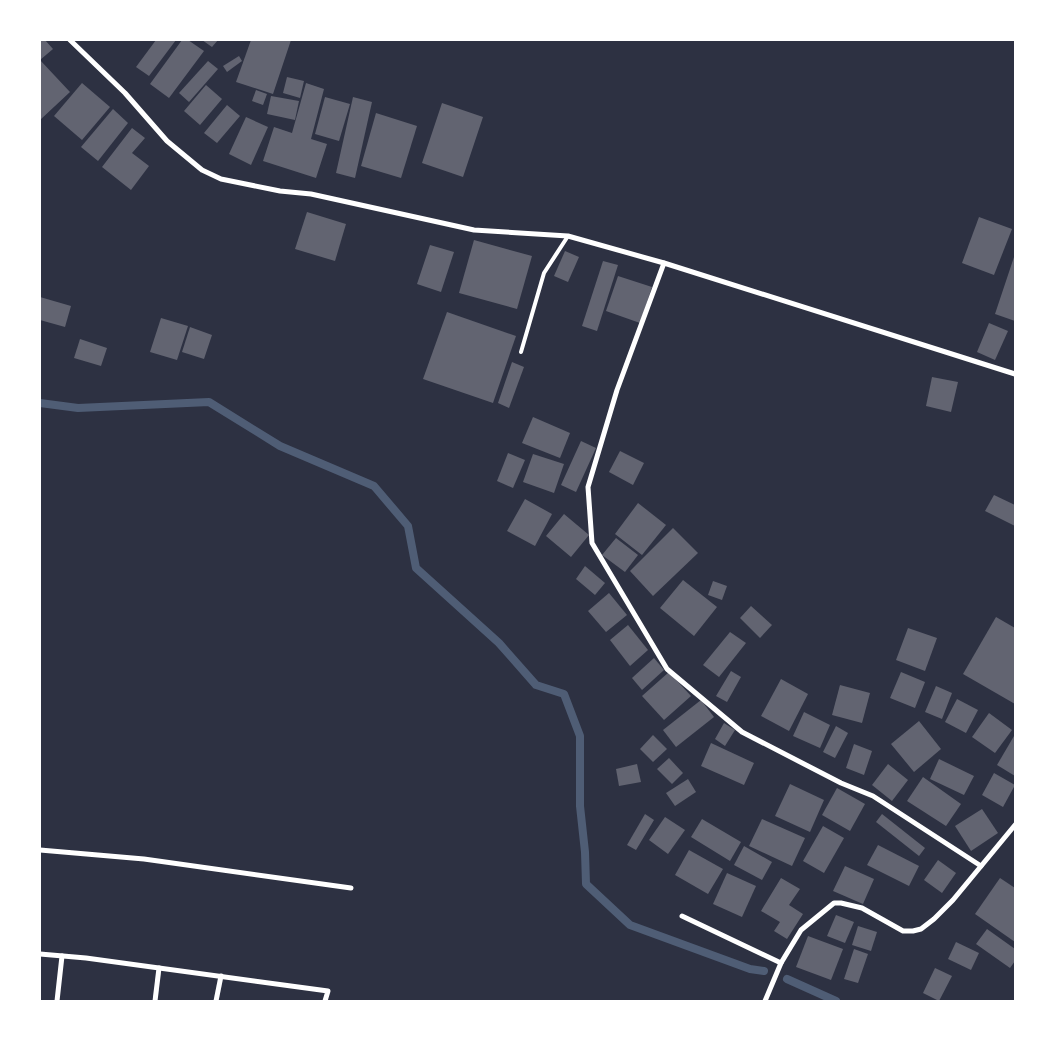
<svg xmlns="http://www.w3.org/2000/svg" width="1055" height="1041" font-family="'Work Sans',sans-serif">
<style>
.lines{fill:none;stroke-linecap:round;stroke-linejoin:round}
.stream{stroke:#4f5d75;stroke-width:8}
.building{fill:#626471}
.service{stroke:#fff;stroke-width:4}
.minor{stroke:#fff;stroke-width:5}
</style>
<rect width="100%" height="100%" fill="#2d3142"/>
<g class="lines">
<g class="stream">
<polyline points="40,403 78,408 209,402 280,446 374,486 408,526 416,568 499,643 536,685 564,694 580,736 580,806 585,852 586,884 630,925 750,969 764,971"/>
<polyline points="787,979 836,1001"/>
</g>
</g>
<g class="building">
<polygon points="40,40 45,40 53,49 40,60 70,92 40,120"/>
<polygon points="156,40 176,40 149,76 136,67"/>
<polygon points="182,40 188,40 204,51 169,98 150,84"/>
<polygon points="202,40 218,40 212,47"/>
<polygon points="251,40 291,40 273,94 236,82"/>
<polygon points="239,56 242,61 227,72 223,66"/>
<polygon points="208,61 218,69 189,102 179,93"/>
<polygon points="287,77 304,81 300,98 283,93"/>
<polygon points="82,83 110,107 82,140 54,116"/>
<polygon points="306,83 324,89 311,139 327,144 316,178 263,161 274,127 292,133"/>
<polygon points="206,85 222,99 200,125 184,111"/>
<polygon points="256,90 267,94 263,105 252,101"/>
<polygon points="271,96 299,101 295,120 267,114"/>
<polygon points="325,97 350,104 339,141 315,134"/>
<polygon points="353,97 372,102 355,178 336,173"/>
<polygon points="442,103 483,117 463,177 422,163"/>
<polygon points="227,105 240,116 217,143 204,133"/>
<polygon points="113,109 128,123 98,161 81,147"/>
<polygon points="376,113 417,126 401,178 361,166"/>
<polygon points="246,117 268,127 251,165 229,154"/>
<polygon points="132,128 145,138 132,153 149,166 131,190 102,167"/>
<polygon points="307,212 346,224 335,261 295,249"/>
<polygon points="979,217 1012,229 994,275 962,263"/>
<polygon points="474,240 532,256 517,309 459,293"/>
<polygon points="430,245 454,252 441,292 417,284"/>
<polygon points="565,251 579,257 568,282 554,276"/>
<polygon points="1015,254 1015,321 995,314"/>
<polygon points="603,261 618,265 597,331 582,326"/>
<polygon points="618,276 652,287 640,323 606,311"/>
<polygon points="40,297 71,306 65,327 40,320"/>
<polygon points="447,312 516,336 493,403 423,379"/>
<polygon points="161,318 188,326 177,360 150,352"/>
<polygon points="989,323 1008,331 995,360 977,352"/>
<polygon points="190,327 212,335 204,359 182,352"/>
<polygon points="80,339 107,348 101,366 74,358"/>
<polygon points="512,362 524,367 509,408 498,403"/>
<polygon points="932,377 958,382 951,412 926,406"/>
<polygon points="533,417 570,433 560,458 522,443"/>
<polygon points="581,441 596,448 576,492 561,485"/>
<polygon points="620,451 644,463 633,485 609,472"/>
<polygon points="508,453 525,460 513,488 497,481"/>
<polygon points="533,454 564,464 554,493 523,482"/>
<polygon points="994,495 1015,505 1015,526 985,511"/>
<polygon points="525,499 552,514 535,546 507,531"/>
<polygon points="638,503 666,525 642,555 615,534"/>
<polygon points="564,514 589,535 571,557 546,536"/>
<polygon points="673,528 698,553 653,596 630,571"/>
<polygon points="616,538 638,555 625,572 602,555"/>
<polygon points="585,566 605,583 595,595 576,579"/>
<polygon points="683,580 717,607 694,636 660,608"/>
<polygon points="713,581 727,586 722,600 708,595"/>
<polygon points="609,593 627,615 606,632 588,611"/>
<polygon points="751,606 772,625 760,638 740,618"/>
<polygon points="996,617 1015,628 1015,704 963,674"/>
<polygon points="628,625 648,650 630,666 610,640"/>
<polygon points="908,628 937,638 925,671 896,660"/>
<polygon points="730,632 746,643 719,677 703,665"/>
<polygon points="654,658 664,670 642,690 632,678"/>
<polygon points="731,671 741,677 727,702 716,696"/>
<polygon points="669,672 691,696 664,720 642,696"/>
<polygon points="901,672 925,682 915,708 890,698"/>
<polygon points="781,679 808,694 789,731 761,716"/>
<polygon points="840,685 870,693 862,723 832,715"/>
<polygon points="936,686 952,693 942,719 925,712"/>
<polygon points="957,699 978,710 966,733 945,722"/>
<polygon points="701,700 714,717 676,747 663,730"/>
<polygon points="804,712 830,725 820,748 793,736"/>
<polygon points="989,713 1012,730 995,753 972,737"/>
<polygon points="919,721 941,749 914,772 891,744"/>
<polygon points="724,723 735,730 725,746 715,739"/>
<polygon points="836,726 848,733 835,758 823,752"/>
<polygon points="653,735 667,749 653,762 640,749"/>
<polygon points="1014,736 1015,737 1015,776 997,765"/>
<polygon points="711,743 754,763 744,785 701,766"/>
<polygon points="854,744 872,751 864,775 846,768"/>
<polygon points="669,758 683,773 672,784 657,769"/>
<polygon points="939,759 974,776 964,795 930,779"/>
<polygon points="637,764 641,782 619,786 616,769"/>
<polygon points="888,764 908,780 892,801 872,785"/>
<polygon points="994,773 1015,785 1003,807 982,795"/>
<polygon points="923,777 961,804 946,826 907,801"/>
<polygon points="688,779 696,792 675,806 666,793"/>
<polygon points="790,784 824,800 810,832 775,816"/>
<polygon points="837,788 865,804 850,831 822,815"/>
<polygon points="982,809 998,833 971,851 955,826"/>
<polygon points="645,814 654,820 636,850 627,845"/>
<polygon points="882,814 925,848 919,856 876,822"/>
<polygon points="665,817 685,830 668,854 649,840"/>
<polygon points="702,819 741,842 730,861 691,837"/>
<polygon points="762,819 805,838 792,866 749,846"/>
<polygon points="823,826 844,838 824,873 803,861"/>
<polygon points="878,845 919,866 909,886 867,865"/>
<polygon points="744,846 772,862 762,880 734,865"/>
<polygon points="689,850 723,869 708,894 675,875"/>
<polygon points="938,860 956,873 942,893 924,880"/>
<polygon points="845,866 874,879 863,904 833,891"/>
<polygon points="727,873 756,886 742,917 713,904"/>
<polygon points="781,878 800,889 789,905 803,914 787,939 774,931 780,922 761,911"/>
<polygon points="1000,878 1015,888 1015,942 975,914"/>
<polygon points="836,915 854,922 845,943 827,936"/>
<polygon points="858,926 877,932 871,951 852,945"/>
<polygon points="987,929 1015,949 1015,961 1010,968 976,944"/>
<polygon points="808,936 843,949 831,980 796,967"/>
<polygon points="956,942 979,953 971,970 948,959"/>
<polygon points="854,949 868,954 858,983 844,979"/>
<polygon points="935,968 952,976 939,1001 923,993"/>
</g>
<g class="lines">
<polyline class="service" points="521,352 544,273 568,236"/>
<g class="minor">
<polyline points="70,40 125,93 167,141 202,170 221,179 280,191 311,194 474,230 568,236 664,263 1015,374"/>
<polyline points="664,263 617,390 588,487 592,543 667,669 742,732 841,783 873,796 981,866"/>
<polyline points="40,850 144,859 351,888"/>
<polyline points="682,916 781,963"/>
<polyline points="40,954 86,958 328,991 325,1001"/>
<polyline points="57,1001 62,956"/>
<polyline points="155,1001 159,968"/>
<polyline points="216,1001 221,976"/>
<polyline points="765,1001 781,963 801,930 834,903 841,903 862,908 903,931 913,931 921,929 934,919 953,900 1015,825"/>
</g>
</g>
<rect width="1055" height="1041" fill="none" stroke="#ffffff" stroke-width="82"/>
</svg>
